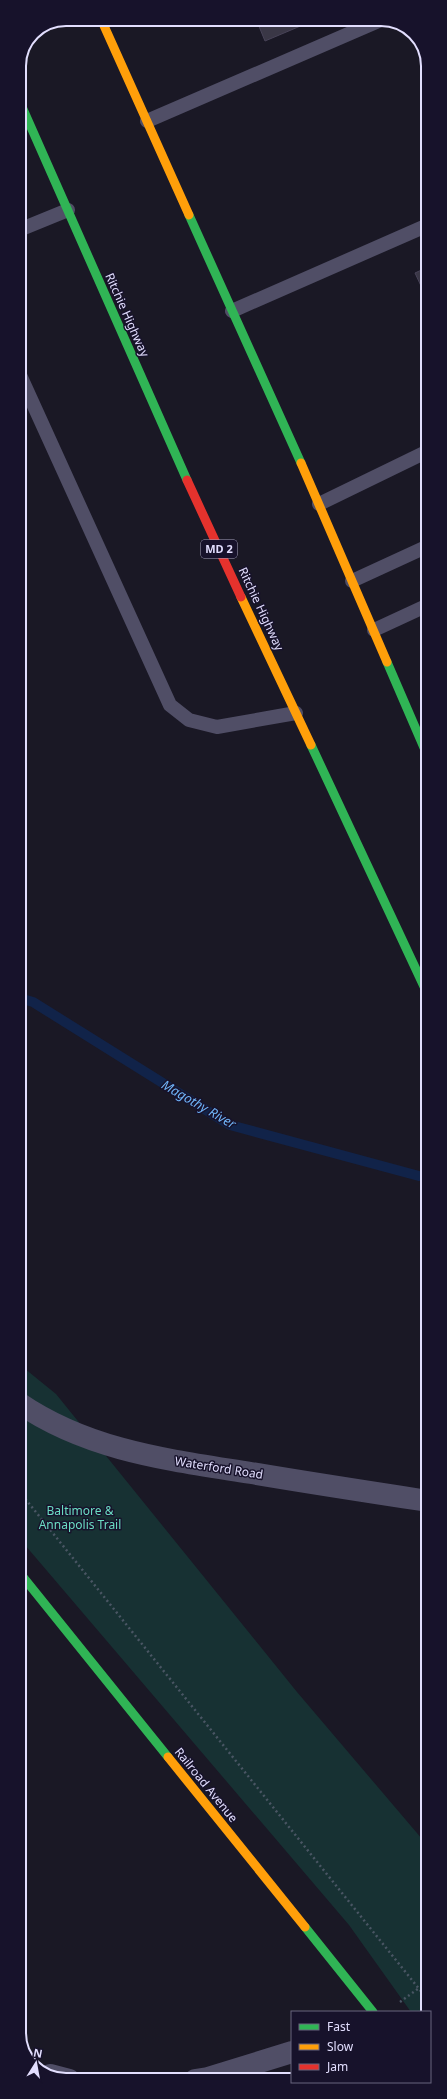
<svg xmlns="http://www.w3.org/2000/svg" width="447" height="2099" font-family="'Noto Sans',sans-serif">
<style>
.green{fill:#173133}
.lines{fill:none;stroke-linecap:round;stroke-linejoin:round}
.stream{stroke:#112349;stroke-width:10}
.building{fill:#3a3746;stroke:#484358}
.path{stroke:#4a5664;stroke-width:2.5;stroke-dasharray:2 3;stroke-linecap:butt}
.lane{stroke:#504e66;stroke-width:14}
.street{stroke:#504e66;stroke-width:22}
.fast{stroke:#30b455;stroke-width:9}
.slow{stroke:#ff9f0a;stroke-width:9}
.jam{stroke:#e5322d;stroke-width:9}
.labels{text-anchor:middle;stroke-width:3;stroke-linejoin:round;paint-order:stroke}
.shield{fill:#17122b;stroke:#a5a1bf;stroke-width:1}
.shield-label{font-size:11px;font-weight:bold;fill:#e2defe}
.street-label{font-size:12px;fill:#e2defe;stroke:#17122b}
.park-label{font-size:12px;fill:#6bddc4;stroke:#17122b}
.water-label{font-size:13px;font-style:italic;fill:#70b5f9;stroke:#17122b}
.rim{fill:none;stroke:#e2defe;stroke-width:2}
</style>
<rect width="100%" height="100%" fill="#1a1825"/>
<polygon class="green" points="19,1364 56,1394 297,1692 428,1846 428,2012 411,2012 349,1925 19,1538"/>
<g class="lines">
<polyline class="stream" points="19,998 33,1002 230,1125 419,1176"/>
</g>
<g class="building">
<polygon points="256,19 317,19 265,41"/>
<polygon points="428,267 428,301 415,273"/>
</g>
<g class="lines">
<g class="path">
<polyline points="19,1491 428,2000"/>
<polyline points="400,2002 419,1988"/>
</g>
<g class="lane">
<polyline points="147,121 383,19"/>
<polyline points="19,230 68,210"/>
<polyline points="232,311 428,225"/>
<polyline points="19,373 170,705 189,720 217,727 296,713"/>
<polyline points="319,504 428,451"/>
<polyline points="352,581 428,546"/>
<polyline points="374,630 428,605"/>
</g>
<g class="street">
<path d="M19 1403C89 1451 170 1460 251 1473 310 1483 369 1492 428 1501"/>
<polyline points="50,2075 69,2080"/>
<polyline points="195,2080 208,2078 292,2052"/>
</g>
<g class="fast">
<polyline points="19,100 187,480"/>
<polyline points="189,215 301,463"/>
<polyline points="387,662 428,757"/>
<polyline points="311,745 428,995"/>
<polyline points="19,1572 168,1757"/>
<polyline points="305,1927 373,2012"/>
</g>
<g class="slow">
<polyline points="101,19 189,215"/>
<polyline points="301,463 387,662"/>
<polyline points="241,597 311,745"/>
<polyline points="168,1757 305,1927"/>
</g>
<polyline class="jam" points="187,480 241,597"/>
</g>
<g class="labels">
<rect class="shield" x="201" y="540" width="36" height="18" rx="3"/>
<g class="shield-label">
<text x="219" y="553">MD 2</text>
</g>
<g class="street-label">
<text transform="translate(127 315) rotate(66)" y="4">Ritchie Highway</text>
<text transform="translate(261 609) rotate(65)" y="4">Ritchie Highway</text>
<text transform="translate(219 1468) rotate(9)" y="4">Waterford Road</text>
<text transform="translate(206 1785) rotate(51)" y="4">Railroad Avenue</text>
</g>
<g class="park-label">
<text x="80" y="1515">Baltimore &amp;<tspan x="80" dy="14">Annapolis Trail</tspan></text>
</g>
<g class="water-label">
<text transform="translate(199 1104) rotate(30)" y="5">Magothy River</text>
</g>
</g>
<path d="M0 0H447V2099H0ZM66 26H381A40 40 0 0 1 421 66V2033A40 40 0 0 1 381 2073H66A40 40 0 0 1 26 2033V66A40 40 0 0 1 66 26Z" fill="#17122b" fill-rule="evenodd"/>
<path class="rim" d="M66 26H381A40 40 0 0 1 421 66V2033A40 40 0 0 1 381 2073H66A40 40 0 0 1 26 2033V66A40 40 0 0 1 66 26Z"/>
<rect x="291" y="2011" width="140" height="72" fill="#17122b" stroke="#68647f"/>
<rect x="299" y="2024" width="20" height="6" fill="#30b455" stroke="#68647f"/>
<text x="327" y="2031" font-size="12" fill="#e2defe">Fast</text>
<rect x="299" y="2044" width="20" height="6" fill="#ff9f0a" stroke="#68647f"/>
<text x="327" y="2051" font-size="12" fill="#e2defe">Slow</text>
<rect x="299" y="2064" width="20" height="6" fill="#e5322d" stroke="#68647f"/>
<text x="327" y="2071" font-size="12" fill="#e2defe">Jam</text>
<g transform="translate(36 2063) rotate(11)" stroke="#17122b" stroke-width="3" paint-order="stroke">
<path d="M0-3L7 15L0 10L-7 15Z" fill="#e2defe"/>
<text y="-6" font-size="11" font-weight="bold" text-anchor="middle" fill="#e2defe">N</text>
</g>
</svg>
